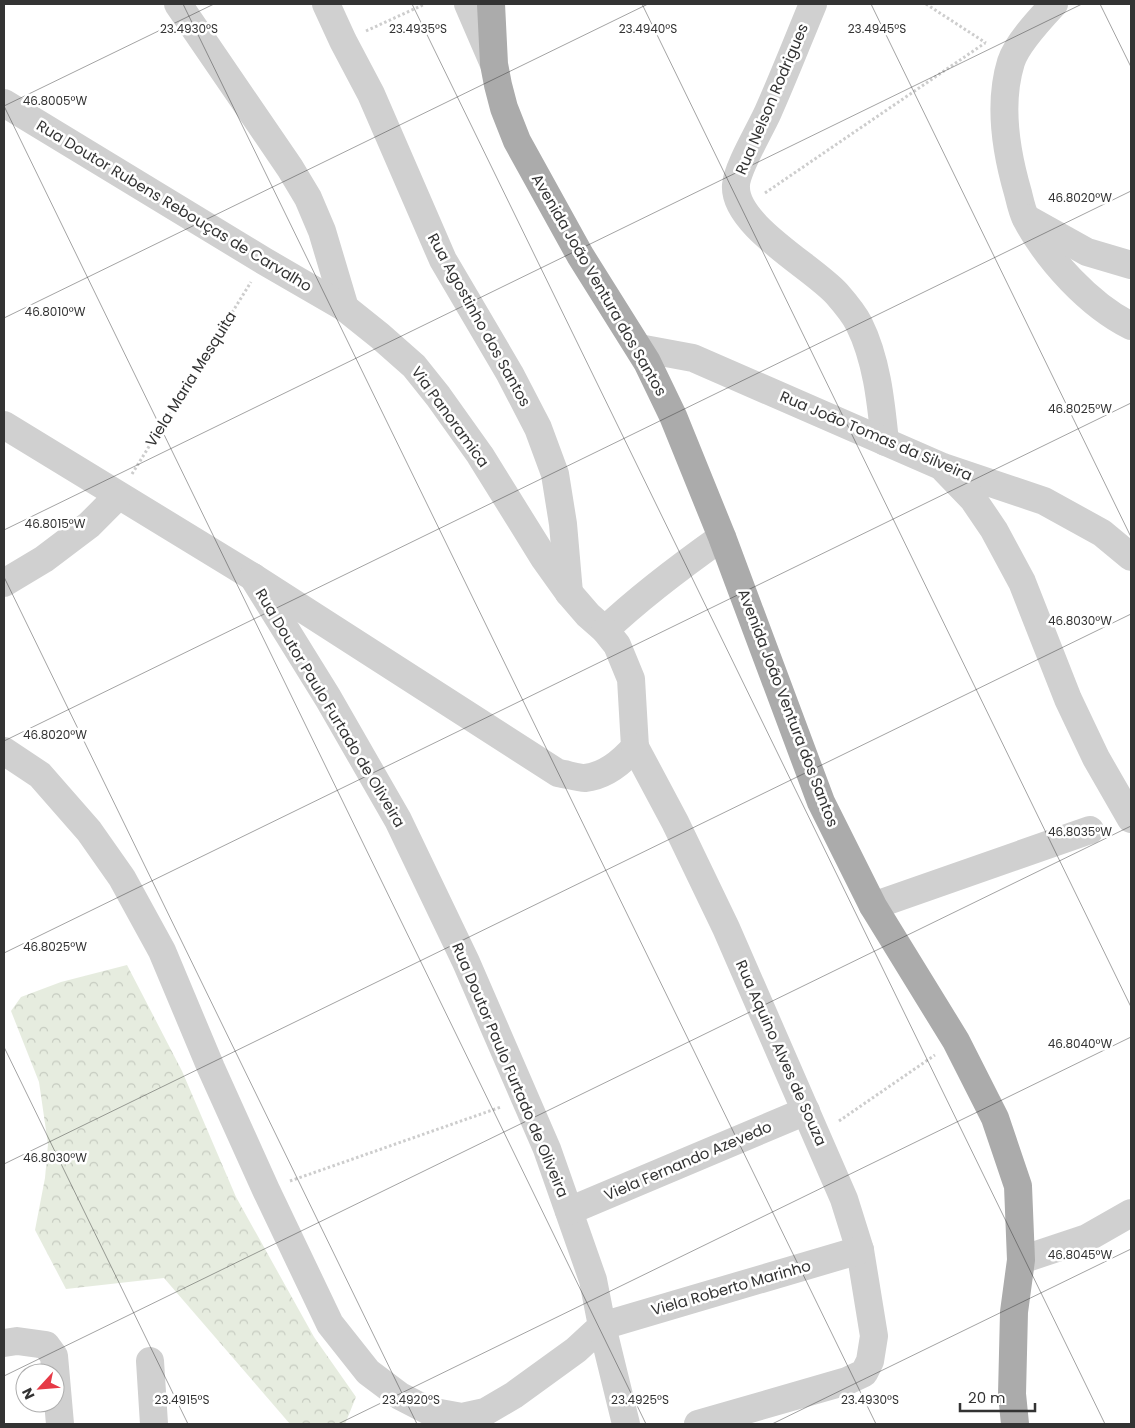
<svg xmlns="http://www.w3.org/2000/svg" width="1135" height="1428" font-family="Poppins,sans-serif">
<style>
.forest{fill:url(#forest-crowns)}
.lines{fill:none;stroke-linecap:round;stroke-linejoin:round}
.path{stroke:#cdcdcd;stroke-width:3;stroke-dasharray:2.5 2.5;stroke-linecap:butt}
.minor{stroke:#d0d0d0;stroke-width:28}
.major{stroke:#ababab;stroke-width:28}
.ticks{fill:none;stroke:#333;stroke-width:1;stroke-opacity:0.45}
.labels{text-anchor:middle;stroke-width:5;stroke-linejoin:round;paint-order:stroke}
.street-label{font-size:15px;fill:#333;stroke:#fff}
.ticks-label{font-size:12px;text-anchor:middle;fill:#333;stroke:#fff;stroke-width:5;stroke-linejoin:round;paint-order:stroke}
</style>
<defs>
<pattern id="forest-crowns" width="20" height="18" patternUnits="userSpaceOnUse" patternTransform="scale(1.25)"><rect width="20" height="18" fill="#e6ecdf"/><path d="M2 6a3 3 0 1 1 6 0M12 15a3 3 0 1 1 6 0" fill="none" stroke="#c6cbc0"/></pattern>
</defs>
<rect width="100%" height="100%" fill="#fff"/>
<polygon class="forest" points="127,965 182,1071 236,1197 314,1337 356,1397 345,1424 290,1424 164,1278 66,1289 35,1230 45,1178 48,1144 39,1082 11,1011 21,997 61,982"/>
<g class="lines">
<g class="path">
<polyline points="926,4 986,43"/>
<polyline points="366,31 425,4"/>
<polyline points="765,193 985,43"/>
<polyline points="132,474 251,282"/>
<polyline points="839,1121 935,1055"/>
<polyline points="290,1181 501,1107"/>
</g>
<g class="minor">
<polyline points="178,4 290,168 308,198 322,231 345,308"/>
<polyline points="326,4 343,41 371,94 443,260 510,374 538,428 555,474 563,524 569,593"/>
<polyline points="468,4 493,62"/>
<path d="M813 4C798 40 784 76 768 112 760 130 737 168 736 185 733 225 813 267 837 294 844 302 854 314 859 324 877 360 881 403 885 442"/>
<path d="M1054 4C1041 18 1017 43 1011 62 998 104 1006 152 1018 193 1020 201 1022 211 1026 219 1048 260 1089 305 1131 326"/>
<path d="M4 103 264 261 345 308 380 336 414 366 438 396 480 455 544 558 569 593 588 615 605 630C642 595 681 566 722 537"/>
<polyline points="1026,218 1087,252 1131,265"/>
<polyline points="639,348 693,358 943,467 1044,501 1102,533 1131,557"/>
<path d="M4 425 253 577 558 773C566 774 577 778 585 778 605 776 622 762 635 747L631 679 617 645 605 630"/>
<polyline points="945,470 973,499 994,530 1022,582 1068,699 1096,758 1131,819"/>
<polyline points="4,583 44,559 89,525 118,496"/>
<polyline points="635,747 675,822 726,928 844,1199 860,1250 874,1336 870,1361 864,1373 847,1381 698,1424"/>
<polyline points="4,751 40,775 89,831 122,878 162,951 211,1068 266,1190 330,1324 368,1372 400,1396 429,1411 462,1417 485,1412 514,1395 576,1350 602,1326 593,1280 547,1149 466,962 398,820 328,698 253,577"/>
<polyline points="873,906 1090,830"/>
<polyline points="569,1211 806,1111"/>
<polyline points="1021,1260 1087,1238 1131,1213"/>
<polyline points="4,1343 17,1341 46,1345 54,1356 60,1424"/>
<polyline points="150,1361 154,1424"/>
<polyline points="626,1424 602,1326 860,1250"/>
</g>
<polyline class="major" points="491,4 494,64 498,85 504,108 517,141 580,255 647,362 673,416 722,537 821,802 873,906 956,1041 995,1118 1018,1186 1021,1260 1014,1312 1012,1394 1015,1424"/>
</g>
<path class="ticks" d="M183 4 876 1424M412 4 1105 1424M642 4 1131 1007M871 4 1131 537M1100 4 1131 67M4 106 214 4M4 106 646 1424M4 318 648 4M4 530 1082 4M4 577 417 1424M4 741 1131 191M4 953 1131 403M4 1047 188 1424M4 1164 1131 614M4 1376 1131 826M338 1424 1131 1037M772 1424 1131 1249"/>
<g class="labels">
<g class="street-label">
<text transform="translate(772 99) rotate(-67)" y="5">Rua Nelson Rodrigues</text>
<text transform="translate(174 206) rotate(31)" y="5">Rua Doutor Rubens Rebouças de Carvalho</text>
<text transform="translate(599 285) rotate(60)" y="5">Avenida João Ventura dos Santos</text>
<text transform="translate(479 320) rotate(61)" y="5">Rua Agostinho dos Santos</text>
<text transform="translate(191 379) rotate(-58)" y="5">Viela Maria Mesquita</text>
<text transform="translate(450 417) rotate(54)" y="5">Via Panoramica</text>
<text transform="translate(876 436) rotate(23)" y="5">Rua João Tomas da Silveira</text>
<text transform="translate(330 708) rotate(59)" y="5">Rua Doutor Paulo Furtado de Oliveira</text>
<text transform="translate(788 708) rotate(69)" y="5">Avenida João Ventura dos Santos</text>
<text transform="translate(781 1053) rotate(66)" y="5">Rua Aquino Alves de Souza</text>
<text transform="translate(510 1070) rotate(67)" y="5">Rua Doutor Paulo Furtado de Oliveira</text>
<text transform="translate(688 1161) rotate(-23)" y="5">Viela Fernando Azevedo</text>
<text transform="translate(731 1288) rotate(-16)" y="5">Viela Roberto Marinho</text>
</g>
</g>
<g class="ticks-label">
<text x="189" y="33">23.4930°S</text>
<text x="877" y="33">23.4945°S</text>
<text x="418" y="33">23.4935°S</text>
<text x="648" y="33">23.4940°S</text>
<text x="55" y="105">46.8005°W</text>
<text x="1080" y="202">46.8020°W</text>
<text x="55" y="316">46.8010°W</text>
<text x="1080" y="413">46.8025°W</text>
<text x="55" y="528">46.8015°W</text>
<text x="1080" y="625">46.8030°W</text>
<text x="55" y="739">46.8020°W</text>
<text x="1080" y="836">46.8035°W</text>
<text x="55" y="951">46.8025°W</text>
<text x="1080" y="1048">46.8040°W</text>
<text x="55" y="1162">46.8030°W</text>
<text x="1080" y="1259">46.8045°W</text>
<text x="182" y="1404">23.4915°S</text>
<text x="411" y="1404">23.4920°S</text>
<text x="640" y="1404">23.4925°S</text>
<text x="870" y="1404">23.4930°S</text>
</g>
<rect width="1135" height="1428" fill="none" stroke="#333333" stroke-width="10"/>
<g transform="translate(40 1388) rotate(244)"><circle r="24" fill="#ffffff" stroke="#adadad"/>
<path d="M0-4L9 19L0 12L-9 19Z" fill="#e63946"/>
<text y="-8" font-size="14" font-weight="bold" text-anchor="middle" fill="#333333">N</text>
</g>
<path d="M960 1403v8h75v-8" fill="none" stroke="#333333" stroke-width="2.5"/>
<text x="968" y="1403" font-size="15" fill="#333333" stroke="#ffffff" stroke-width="4" paint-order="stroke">20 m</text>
</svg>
